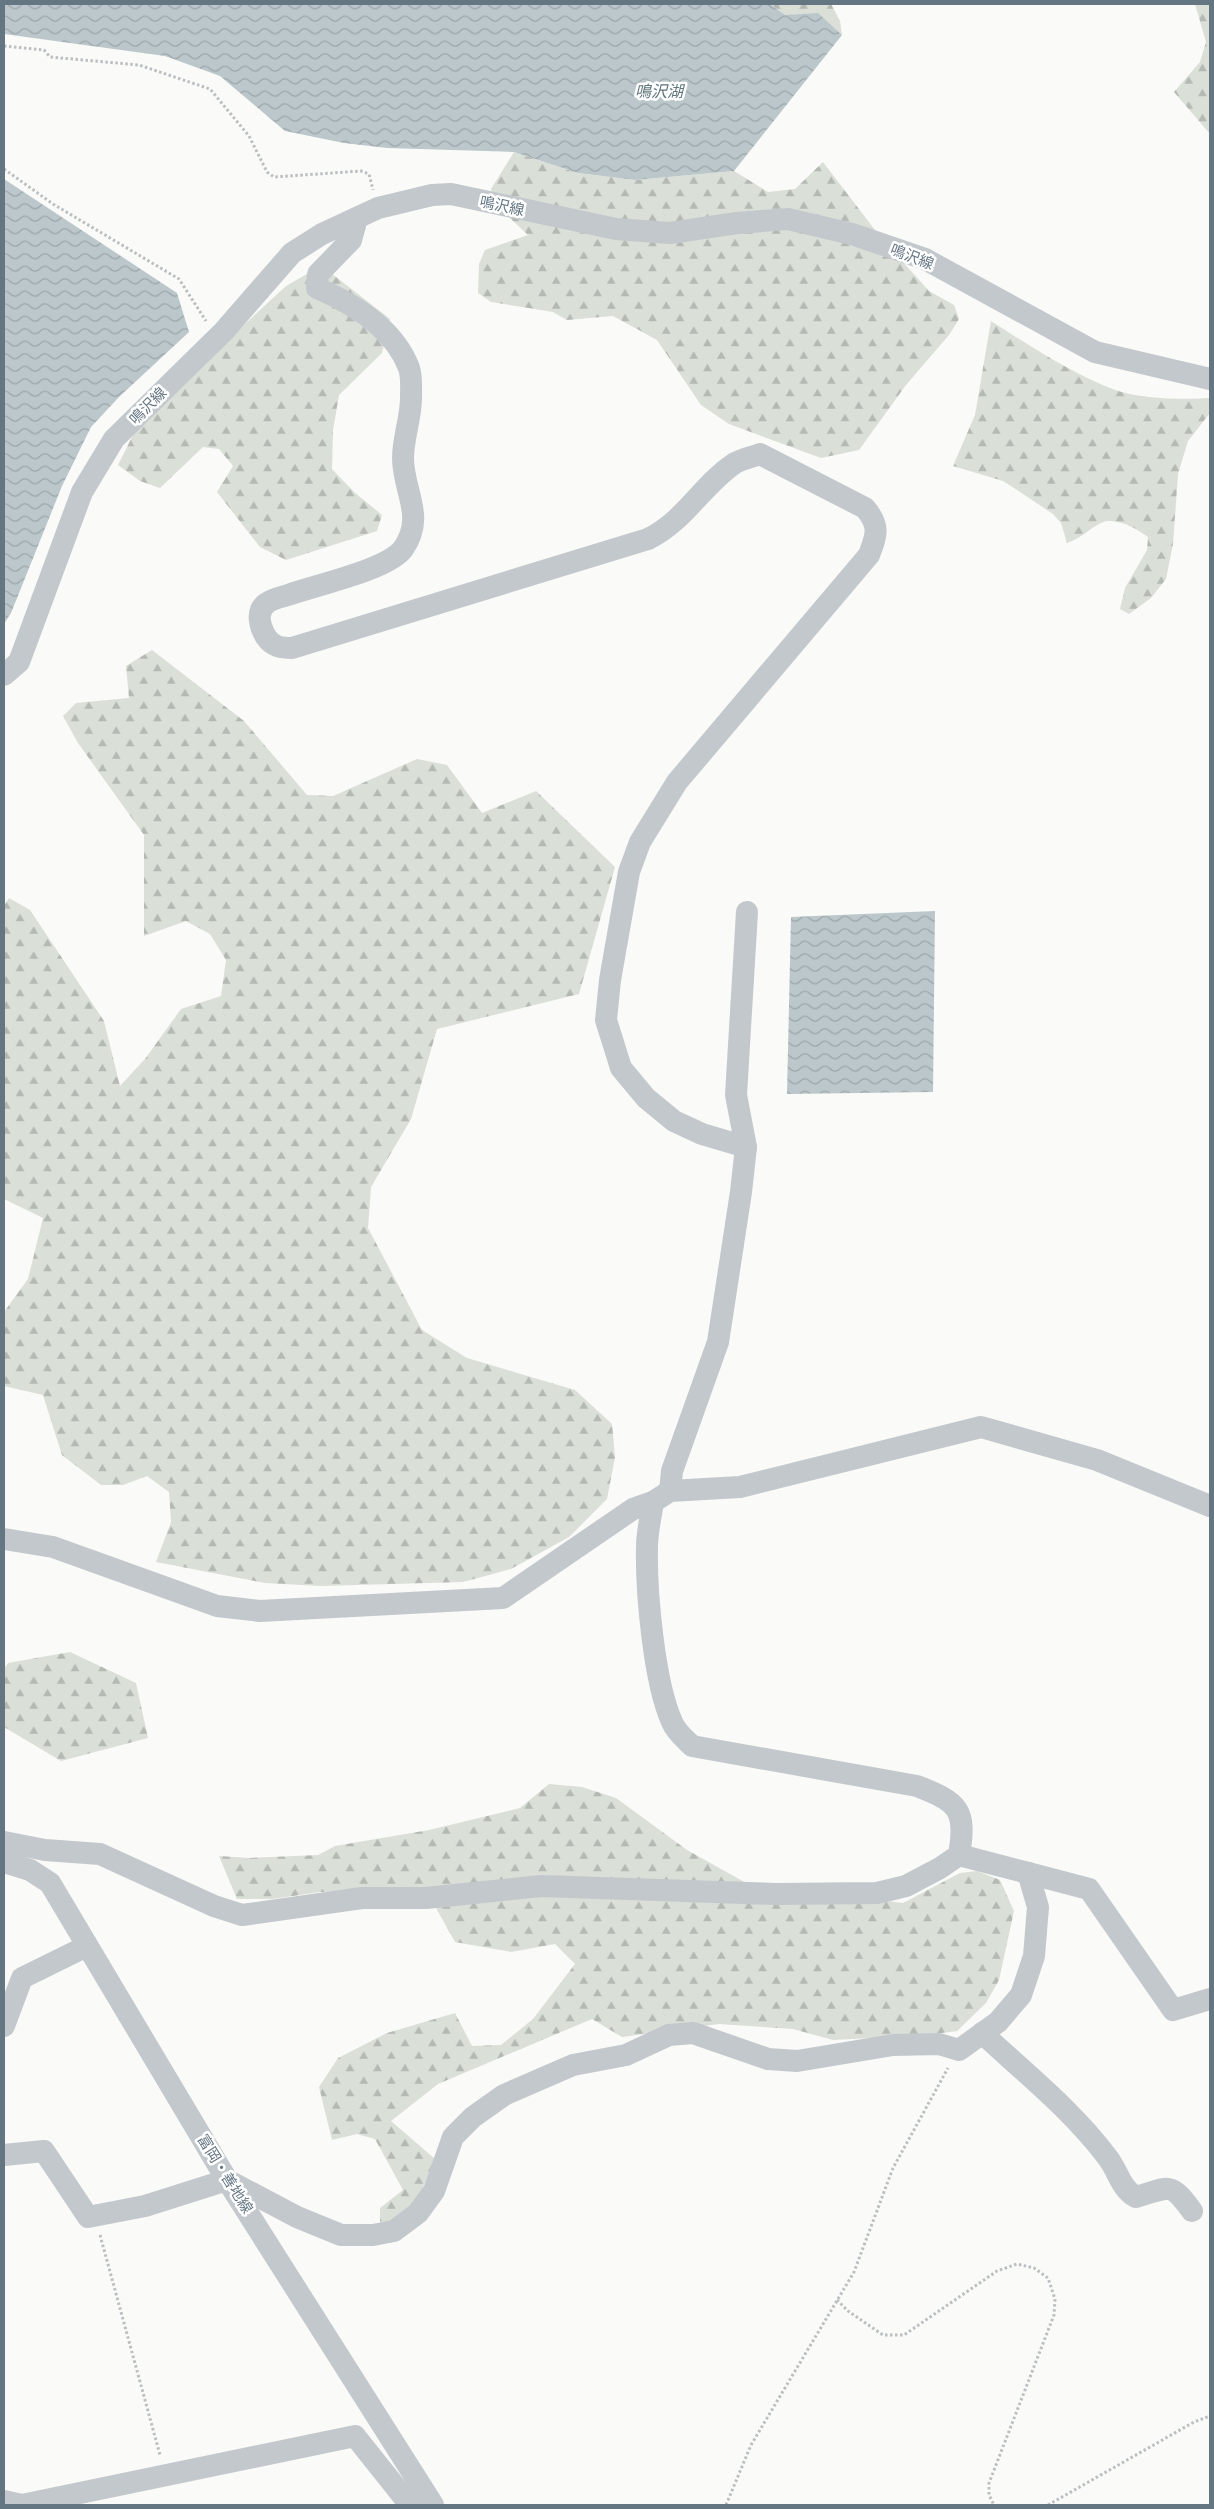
<svg xmlns="http://www.w3.org/2000/svg" width="1214" height="2509" font-family="'IBM Plex Sans','Noto Sans JP',sans-serif">
<style>
.forest{fill:url(#forest-firs)}
.water{fill:url(#water-waves)}
.lines{fill:none;stroke-linecap:round;stroke-linejoin:round}
.path{stroke:#bbbfc2;stroke-width:3;stroke-dasharray:2.5 2.5;stroke-linecap:butt}
.minor{stroke:#c3c8cc;stroke-width:22}
.labels{text-anchor:middle;stroke-width:5;stroke-linejoin:round;paint-order:stroke}
.street-label{font-size:15px;fill:#657683;stroke:#fff}
.water-label{font-size:16px;font-style:italic;fill:#60757c;stroke:#fff}
</style>
<defs>
<pattern id="forest-firs" width="22" height="20" patternUnits="userSpaceOnUse" patternTransform="scale(1.25)"><rect width="22" height="20" fill="#dadfd7"/><path d="M5 1l3.5 6h-7zM16 11l3.5 6h-7z" fill="#b4b9b4"/></pattern>
<pattern id="water-waves" width="16" height="10" patternUnits="userSpaceOnUse" patternTransform="scale(1.25)"><rect width="16" height="10" fill="#bbc7cb"/><path d="M0 5q4-4 8 0t8 0" fill="none" stroke="#9ca6aa"/></pattern>
</defs>
<rect width="100%" height="100%" fill="#fafaf8"/>
<g class="forest">
<polygon points="770,4 831,4 840,21 842,35 818,14 785,15"/>
<polygon points="1195,4 1210,4 1210,134 1174,92 1200,62 1206,42"/>
<polygon points="514,152 578,173 635,180 734,171 768,192 795,189 823,162 878,234 929,291 954,305 959,319 949,335 906,385 859,450 821,458 729,424 701,405 657,340 613,316 567,320 553,312 491,302 478,293 479,264 485,250 528,235 494,203 491,189"/>
<polygon points="327,270 390,319 382,353 339,395 333,430 332,469 354,492 382,515 377,531 286,560 260,547 217,492 233,466 219,449 203,447 160,488 140,481 118,465 140,421 286,286 312,271"/>
<path d="M991 321C1028 345 1074 375 1115 390 1142 399 1182 400 1210 398V413L1188 441 1178 474 1173 544 1166 579 1151 598 1129 614 1120 609 1125 588 1147 550 1148 537C1137 529 1115 516 1101 523 1088 529 1082 538 1067 543L1061 523 1053 514 1014 488 1003 481 953 466 975 415Z"/>
<polygon points="152,650 244,721 307,795 333,796 417,759 447,765 482,813 536,791 615,867 579,994 437,1029 411,1119 371,1187 368,1228 422,1330 467,1358 575,1390 612,1424 615,1457 607,1499 569,1537 511,1569 463,1582 321,1586 265,1583 156,1562 171,1522 169,1492 147,1476 123,1485 101,1485 62,1455 43,1395 4,1386 4,1312 28,1279 43,1218 4,1199 4,906 9,898 30,910 104,1021 120,1086 145,1059 181,1009 221,996 226,960 210,934 186,921 144,936 144,835 78,743 63,716 76,703 129,698 126,666"/>
<polygon points="70,1652 136,1683 148,1738 61,1761 4,1727 4,1669 8,1663"/>
<polygon points="549,1784 582,1787 616,1798 687,1850 748,1884 903,1903 960,1873 977,1871 1000,1880 1014,1911 999,1980 986,2003 957,2031 927,2035 833,2040 793,2029 719,2024 622,2037 592,2019 438,2084 391,2121 435,2159 419,2197 394,2222 380,2223 380,2208 403,2190 375,2139 357,2134 332,2140 319,2087 338,2058 387,2033 455,2013 472,2046 501,2045 533,2019 575,1964 555,1944 511,1952 455,1942 426,1890 320,1892 272,1899 237,1899 219,1856 249,1858 318,1855 335,1846 429,1830 520,1808"/>
</g>
<g class="water">
<polygon points="4,4 770,4 785,15 818,13 842,35 734,171 635,180 578,173 514,152 387,148 344,143 285,131 220,76 165,56 4,34"/>
<polygon points="4,179 177,293 189,332 119,397 91,427 62,486 11,613 4,624"/>
<polygon points="935,911 933,1092 787,1094 791,917"/>
</g>
<g class="lines">
<g class="path">
<polyline points="4,46 44,50 50,57 139,65 210,89 249,136 267,172 274,177 361,171 369,174 373,190"/>
<polyline points="4,169 53,204 179,279 206,321"/>
<polyline points="100,2235 160,2455"/>
<polyline points="837,2300 848,2311 883,2335 904,2335 997,2271 1017,2264 1034,2268 1048,2278 1055,2299 1054,2315 989,2483 989,2495 994,2505"/>
<polyline points="726,2505 751,2445 854,2272 893,2168 948,2068"/>
<polyline points="1048,2505 1194,2422 1210,2416"/>
</g>
<g class="minor">
<path d="M357 218 351 240 318 274 317 288C354 304 394 328 409 368 412 376 411 389 411 398 411 418 403 438 403 458 403 492 426 516 403 549 387 570 316 585 288 595 282 597 272 599 267 603 255 611 260 627 266 637 273 647 281 648 292 648L648 539C685 521 702 485 735 463 742 459 752 457 760 454L865 508C880 526 877 534 869 555L677 782 640 842 629 872 610 980 606 1020 621 1068 646 1098 674 1121 702 1134 746 1147"/>
<polyline points="4,675 19,662 82,492 114,439 224,331 292,253 322,234 378,208 432,195 451,194 616,229 670,233 737,223 788,219 852,234 925,259 1095,352 1210,379"/>
<polyline points="670,1491 672,1471 718,1342 741,1192 746,1147 736,1095 747,912"/>
<polyline points="4,1539 53,1547 217,1606 260,1611 503,1598 633,1509 653,1502"/>
<path d="M4 1842 45 1850 100 1854 214 1906 242 1915 362 1898H426L541 1886 775 1894 877 1893 906 1886 940 1868 959 1855C967 1809 958 1802 917 1786L692 1746C685 1739 676 1732 672 1722 654 1682 646 1592 647 1547 647 1532 651 1516 653 1502L670 1491 740 1487 981 1427 1097 1460 1210 1506"/>
<polyline points="4,1862 30,1870 50,1883 227,2180 433,2505"/>
<polyline points="1028,1873 1089,1889 1173,2010 1210,1999"/>
<polyline points="4,2026 22,1978 87,1946"/>
<path d="M982 2033C1025 2073 1072 2110 1108 2158 1118 2171 1121 2189 1136 2197 1170 2187 1170 2181 1192 2211"/>
<polyline points="4,2155 44,2151 88,2217 145,2206 227,2180 297,2217 341,2235 373,2235 394,2231 418,2213 434,2191 453,2137 473,2117 504,2095 573,2065 626,2055 669,2035 693,2033 768,2059 797,2061 893,2045 939,2044 959,2050 998,2022 1021,1995 1034,1956 1038,1907 1028,1873 959,1855"/>
<polyline points="4,2501 22,2505 355,2436 410,2505"/>
</g>
</g>
<g class="labels">
<g class="street-label">
<text transform="translate(502 206) rotate(12)" y="5">鳴沢線</text>
<text transform="translate(912 257) rotate(21)" y="5">鳴沢線</text>
<text transform="translate(148 406) rotate(-45)" y="5">鳴沢線</text>
<text transform="translate(225 2174) rotate(58)" y="5">富岡・善地線</text>
</g>
<g class="water-label">
<text x="659" y="97">鳴沢湖</text>
</g>
</g>
<rect width="1214" height="2509" fill="none" stroke="#657683" stroke-width="10"/>
</svg>
